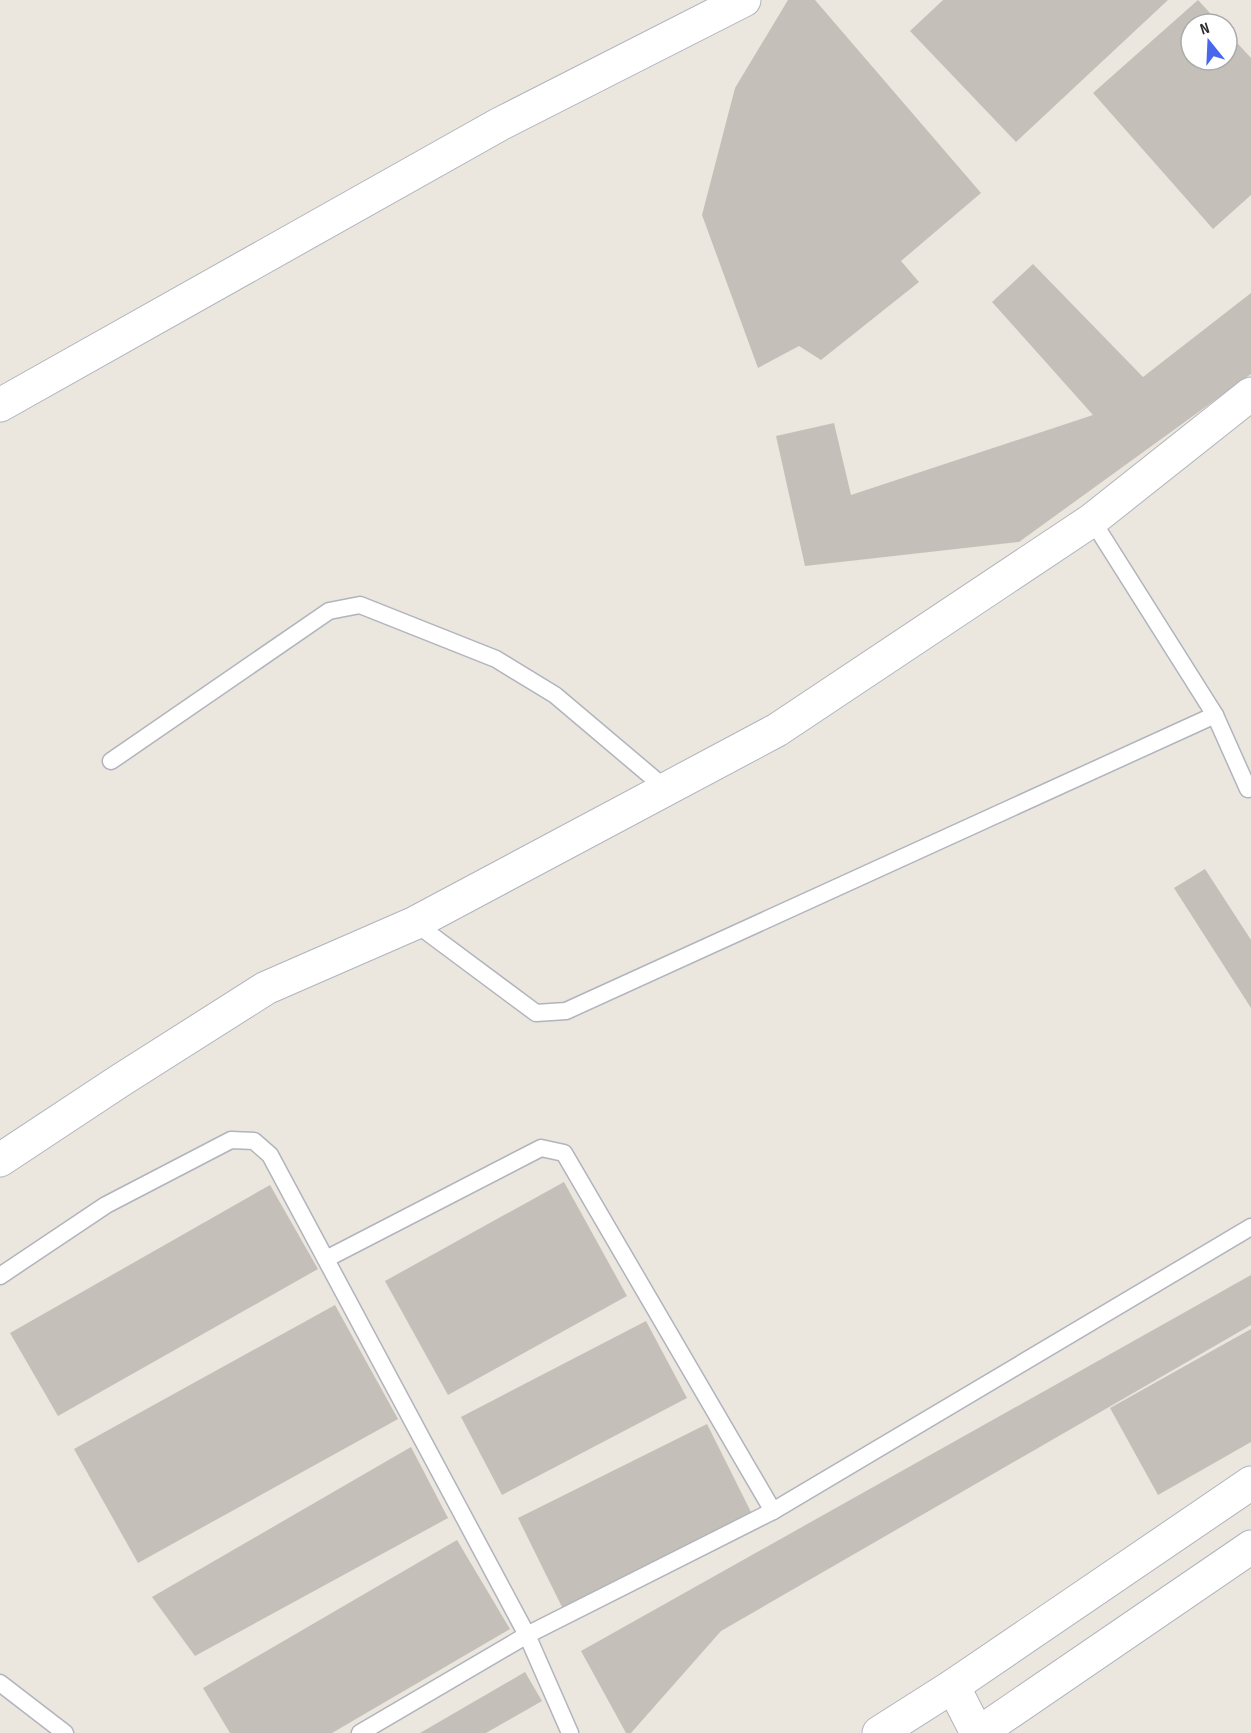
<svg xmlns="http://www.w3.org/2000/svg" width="1251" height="1733" font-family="'Sofia Sans Condensed',sans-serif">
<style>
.building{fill:#c4c0b9}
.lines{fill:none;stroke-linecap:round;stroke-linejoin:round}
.service-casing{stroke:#b1b4bd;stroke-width:19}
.minor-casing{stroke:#b1b4bd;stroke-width:35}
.service{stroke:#fff;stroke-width:16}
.minor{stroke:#fff;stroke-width:33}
</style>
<rect width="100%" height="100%" fill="#ebe6de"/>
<g class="building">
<polygon points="788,0 815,0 981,193 901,261 919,282 821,360 799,346 758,368 702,215 735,88"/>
<polygon points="943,0 1168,0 1016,142 910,31"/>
<polygon points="1198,0 1220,24 1191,24 1191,60 1227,60 1227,32 1251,58 1251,195 1213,229 1093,93"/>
<polygon points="1033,264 1143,377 1251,293 1251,374 1019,542 805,566 776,436 834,423 851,495 1093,415 992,302"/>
<polygon points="1205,869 1251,940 1251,1008 1174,888"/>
<polygon points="564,1182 627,1296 448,1395 385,1281"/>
<polygon points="270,1185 318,1269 58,1416 10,1333"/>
<polygon points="1251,1275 1251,1325 721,1631 631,1733 626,1733 581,1651"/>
<polygon points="335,1305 398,1419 138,1563 74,1449"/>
<polygon points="646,1321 687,1398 502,1495 461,1417"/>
<polygon points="1251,1329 1251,1442 1158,1495 1110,1408"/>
<polygon points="707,1424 752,1514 563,1609 518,1518"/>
<polygon points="411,1447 448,1518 195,1656 152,1597"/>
<polygon points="457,1540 510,1629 332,1733 230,1733 203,1688"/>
<polygon points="525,1672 542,1701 486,1733 420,1733"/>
</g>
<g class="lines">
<defs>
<g id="service">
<polyline points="1092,520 1215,715 1248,789"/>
<polyline points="111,761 329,611 360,605 496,659 555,695 665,788"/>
<polyline points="415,923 536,1013 566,1011 1215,715"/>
<polyline points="326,1259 541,1148 564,1153 773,1511"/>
<polyline points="0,1276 106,1205 231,1140 254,1141 270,1155 527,1635 570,1733"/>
<polyline points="0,1683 65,1733"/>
<polyline points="360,1733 527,1635 773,1511 1251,1227"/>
</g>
<g id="minor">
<polyline points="0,405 500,124 744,0"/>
<polyline points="0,1160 121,1080 266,988 415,923 777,730 1092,520 1251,394"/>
<polyline points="953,1686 977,1733"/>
<polyline points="879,1733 953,1686 1251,1483"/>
<polyline points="979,1733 1251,1547"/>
</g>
</defs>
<use href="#service" class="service-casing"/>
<use href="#minor" class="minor-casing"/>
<use href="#service" class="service"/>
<use href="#minor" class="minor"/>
</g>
<g transform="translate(1209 42) rotate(342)"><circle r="28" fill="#ffffff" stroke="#aaaaaa" stroke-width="1.5"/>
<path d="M0-4.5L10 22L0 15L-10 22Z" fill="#4967ed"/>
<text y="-9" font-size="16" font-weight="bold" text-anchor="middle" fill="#2b2b2b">N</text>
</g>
</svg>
